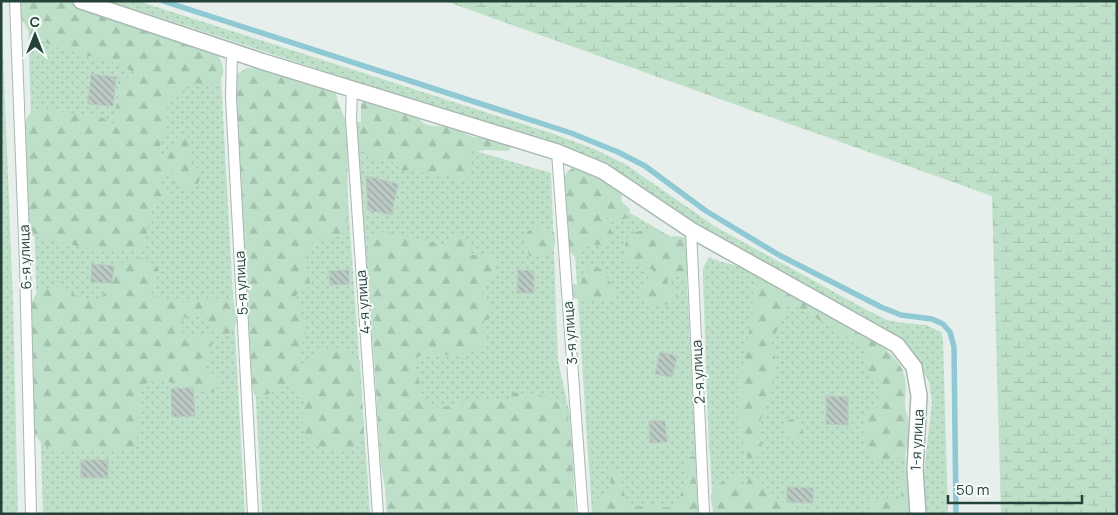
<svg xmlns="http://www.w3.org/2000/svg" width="1118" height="515" font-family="Manrope,sans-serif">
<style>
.grass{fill:url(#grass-dots)}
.forest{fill:url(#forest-firs)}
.wetland{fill:url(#wetland-marsh)}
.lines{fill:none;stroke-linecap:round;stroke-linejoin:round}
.stream{stroke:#8ec9d4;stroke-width:5.5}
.building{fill:url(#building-back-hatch);stroke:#b8c9c2}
.lane-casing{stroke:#a8b8b2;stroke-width:12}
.street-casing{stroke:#a8b8b2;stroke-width:18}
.lane{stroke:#fff;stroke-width:10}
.street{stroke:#fff;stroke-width:15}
.labels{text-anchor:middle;stroke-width:4;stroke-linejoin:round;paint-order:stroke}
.street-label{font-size:14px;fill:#24423a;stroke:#f7fbf9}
</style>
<defs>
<pattern id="grass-dots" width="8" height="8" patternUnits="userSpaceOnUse" patternTransform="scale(1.25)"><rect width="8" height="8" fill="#bfe0c8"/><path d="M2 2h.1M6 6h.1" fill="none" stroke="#a4c1ad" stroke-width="1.8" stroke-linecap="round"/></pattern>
<pattern id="forest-firs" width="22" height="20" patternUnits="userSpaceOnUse" patternTransform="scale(1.25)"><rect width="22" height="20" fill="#bfe0c8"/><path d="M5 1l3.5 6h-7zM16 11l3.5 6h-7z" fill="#a4c1ad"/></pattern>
<pattern id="wetland-marsh" width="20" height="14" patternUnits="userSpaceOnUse" patternTransform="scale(1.25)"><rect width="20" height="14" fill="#bfe0c8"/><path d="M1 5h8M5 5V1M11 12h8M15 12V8" fill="none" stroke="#a4c1ad"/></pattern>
<pattern id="building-back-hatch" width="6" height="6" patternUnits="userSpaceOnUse" patternTransform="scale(1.25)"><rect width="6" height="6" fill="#bbcac4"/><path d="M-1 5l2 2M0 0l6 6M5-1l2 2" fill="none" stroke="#98a6a0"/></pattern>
</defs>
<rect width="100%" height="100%" fill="#e6efeb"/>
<g class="grass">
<polygon points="1,1 13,303 18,514 1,514"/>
<polygon points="109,1 138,1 551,133 594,149 625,164 716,227 867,310 887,320 904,323 926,325 941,332 943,340 948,514 924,514 923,491 925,463 932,401 929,382 920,365 713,235 610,168 410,99"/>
<polygon points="28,19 221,79 245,514 43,514"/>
<polygon points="239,83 342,117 370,514 262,514"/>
<polygon points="355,121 472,150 551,173 558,360 570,416 576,514 387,514"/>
<polygon points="570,178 685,245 696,462 697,514 592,514"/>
<path d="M709 257C719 262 729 263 740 267 747 269 754 275 761 279L759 281 875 346 903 374 907 514H713L710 455 709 451 703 280V268Z"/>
</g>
<g class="forest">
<path d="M18 1H75L218 54C232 83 216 86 190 83L183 93 168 104 167 134 156 152 160 160 181 133H187L191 163 196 167 201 175 198 184C189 190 183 190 174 183V172L164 178 160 185 163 191 171 194V198L167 201 154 202 149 215 146 240 138 250C112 255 56 242 30 235L26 217 24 125 29 114 38 108 103 118 116 125 114 112 118 100V82L122 78 142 76 115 63 52 46 30 34 21 18Z"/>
<path d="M247 68 266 69 329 86 336 93C338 105 344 115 348 127L347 230C325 250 309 225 303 268L309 277 310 285 304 291 296 295 305 324 306 335 297 354 300 363 309 364 315 359 313 351 315 347 320 349 326 357 332 349C346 347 351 352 360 361L364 429 363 440 358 447C319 457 293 442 305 400L300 391 286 384C276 392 268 396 254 395L252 385 244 245 239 218 235 75Z"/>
<path d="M366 100C371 101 378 102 383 104 394 110 400 118 414 113 417 116 419 119 422 122 430 129 443 125 453 127 459 129 464 134 470 136 485 140 498 136 511 147L508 151 485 150 471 153C467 163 472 169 467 180H458L452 175 430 176 415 169 403 171 390 160 373 158 356 141 357 132 361 123V104Z"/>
<path d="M574 167C586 171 616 181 621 194 622 196 621 199 622 202L630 209C628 224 617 220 605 217L612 233 609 242C600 246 594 247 585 241L581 246 580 255 576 259 570 251 566 241 560 185 566 173Z"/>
<path d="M536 227 554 232C557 245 555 251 544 258L529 256 526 243 527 232Z"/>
<path d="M646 229 652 230 659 237C670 237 681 234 690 240L691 274 683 278 674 274 667 278 668 284 678 296 672 304 652 305 644 299 640 284 649 278 653 270 628 262C621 249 625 230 643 231Z"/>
<path d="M378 231 446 245 451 236 461 237 470 246 471 255H488L495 262V272L482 291 485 299 493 307 490 318 482 322 484 346 477 352C470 351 464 354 457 354 442 356 427 352 413 358L417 371 424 405 441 408 479 398 507 401 513 393C527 392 554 396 565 404L572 448 574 514H388L386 493 381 466 368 269V239Z"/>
<path d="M140 258 148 259 159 270C158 280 151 282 150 294 177 307 205 298 233 301 238 315 240 326 227 335L213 331 205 313H196L183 318C180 326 181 330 185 337L208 336C217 348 209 356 205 368L207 372 218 377 219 385 214 392C192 389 159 372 139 387L137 446 128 451H72L52 449 41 443 34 434 32 398 31 303 38 291 53 287H62L84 301 98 300 106 292 102 279C110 264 125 262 140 258Z"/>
<polygon points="590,267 602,269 615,291 617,299 612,304 601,300 579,300 571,297 570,288 573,284 581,283 584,268"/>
<path d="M761 279H769C804 298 882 334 901 367 908 379 905 392 905 405 905 410 908 415 908 420 909 426 909 433 909 439 907 460 895 461 877 460 863 447 861 434 864 416L877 408 880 398 878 384 872 378 866 365 868 350 798 307 786 303 784 317 771 342 777 365 770 398 758 426 763 451 755 457 749 459 744 451 738 410 742 369 752 317 753 287Z"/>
<circle cx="793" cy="429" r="10"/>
<path d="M688 456 695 457 698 465 694 476 699 492 700 514H594C603 492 615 496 609 470L613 466 621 477 627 507 644 506 674 508C684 496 679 489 688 477L683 465Z"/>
<polygon points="907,471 912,480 913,514 872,514 868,505 872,501 891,498 900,502 902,491 900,473"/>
<path d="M736 475 740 478 742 490 751 476H756L778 500 798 509 797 514H752L751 512 733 514 731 512 728 514H716C703 491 717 483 736 475Z"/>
</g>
<polygon class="wetland" points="445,1 1117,1 1117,514 1001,514 992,196"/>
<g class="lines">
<polyline class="stream" points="163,1 571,133 618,152 645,166 706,211 779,255 881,307 901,315 932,319 943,324 950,332 954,347 956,514"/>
</g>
<g class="building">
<polygon points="91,74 116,77 113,106 88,104"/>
<polygon points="366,176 398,184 391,215 368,210"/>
<polygon points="92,264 114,266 112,283 91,282"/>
<polygon points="349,270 349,284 330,285 329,271"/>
<polygon points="518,270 534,271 534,293 517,293"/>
<polygon points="660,352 677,356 672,377 655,374"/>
<polygon points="193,388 195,416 172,417 171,389"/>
<polygon points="826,396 848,397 848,425 826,424"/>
<polygon points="649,421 665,421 667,442 650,443"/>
<rect x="81" y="460" width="27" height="18"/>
<polygon points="787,487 813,488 813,503 787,502"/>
</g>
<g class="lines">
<defs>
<g id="lane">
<polyline points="15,1 25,264 31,514"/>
<polyline points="232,51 231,97 253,514"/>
<polyline points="352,89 351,119 378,514"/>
<polyline points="557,152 583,514"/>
<polyline points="691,230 704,514"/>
</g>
<polyline id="street" points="81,1 261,61 557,152 603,171 691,230 897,345 914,367 919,396 915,469 918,514"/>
</defs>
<use href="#lane" class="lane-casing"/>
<use href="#street" class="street-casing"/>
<use href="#lane" class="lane"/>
<use href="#street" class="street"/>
</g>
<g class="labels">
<g class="street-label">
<text transform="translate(25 257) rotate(-92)" y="5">6-я улица</text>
<text transform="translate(241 283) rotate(-93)" y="5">5-я улица</text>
<text transform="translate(363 302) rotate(-94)" y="5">4-я улица</text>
<text transform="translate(570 333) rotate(-94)" y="5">3-я улица</text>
<text transform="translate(698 372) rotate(-93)" y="5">2-я улица</text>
<text transform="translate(917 440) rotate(-87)" y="5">1-я улица</text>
</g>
</g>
<rect width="1118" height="515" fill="none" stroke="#24423a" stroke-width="5"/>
<g transform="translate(35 35)" stroke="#f7fbf9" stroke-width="4" paint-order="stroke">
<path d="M0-4L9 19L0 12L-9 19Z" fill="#24423a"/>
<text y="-8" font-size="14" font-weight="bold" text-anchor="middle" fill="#24423a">С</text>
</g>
<path d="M948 495v8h134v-8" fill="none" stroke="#24423a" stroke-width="2.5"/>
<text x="956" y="495" font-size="15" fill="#24423a" stroke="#f7fbf9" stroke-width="4" paint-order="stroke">50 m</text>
</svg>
